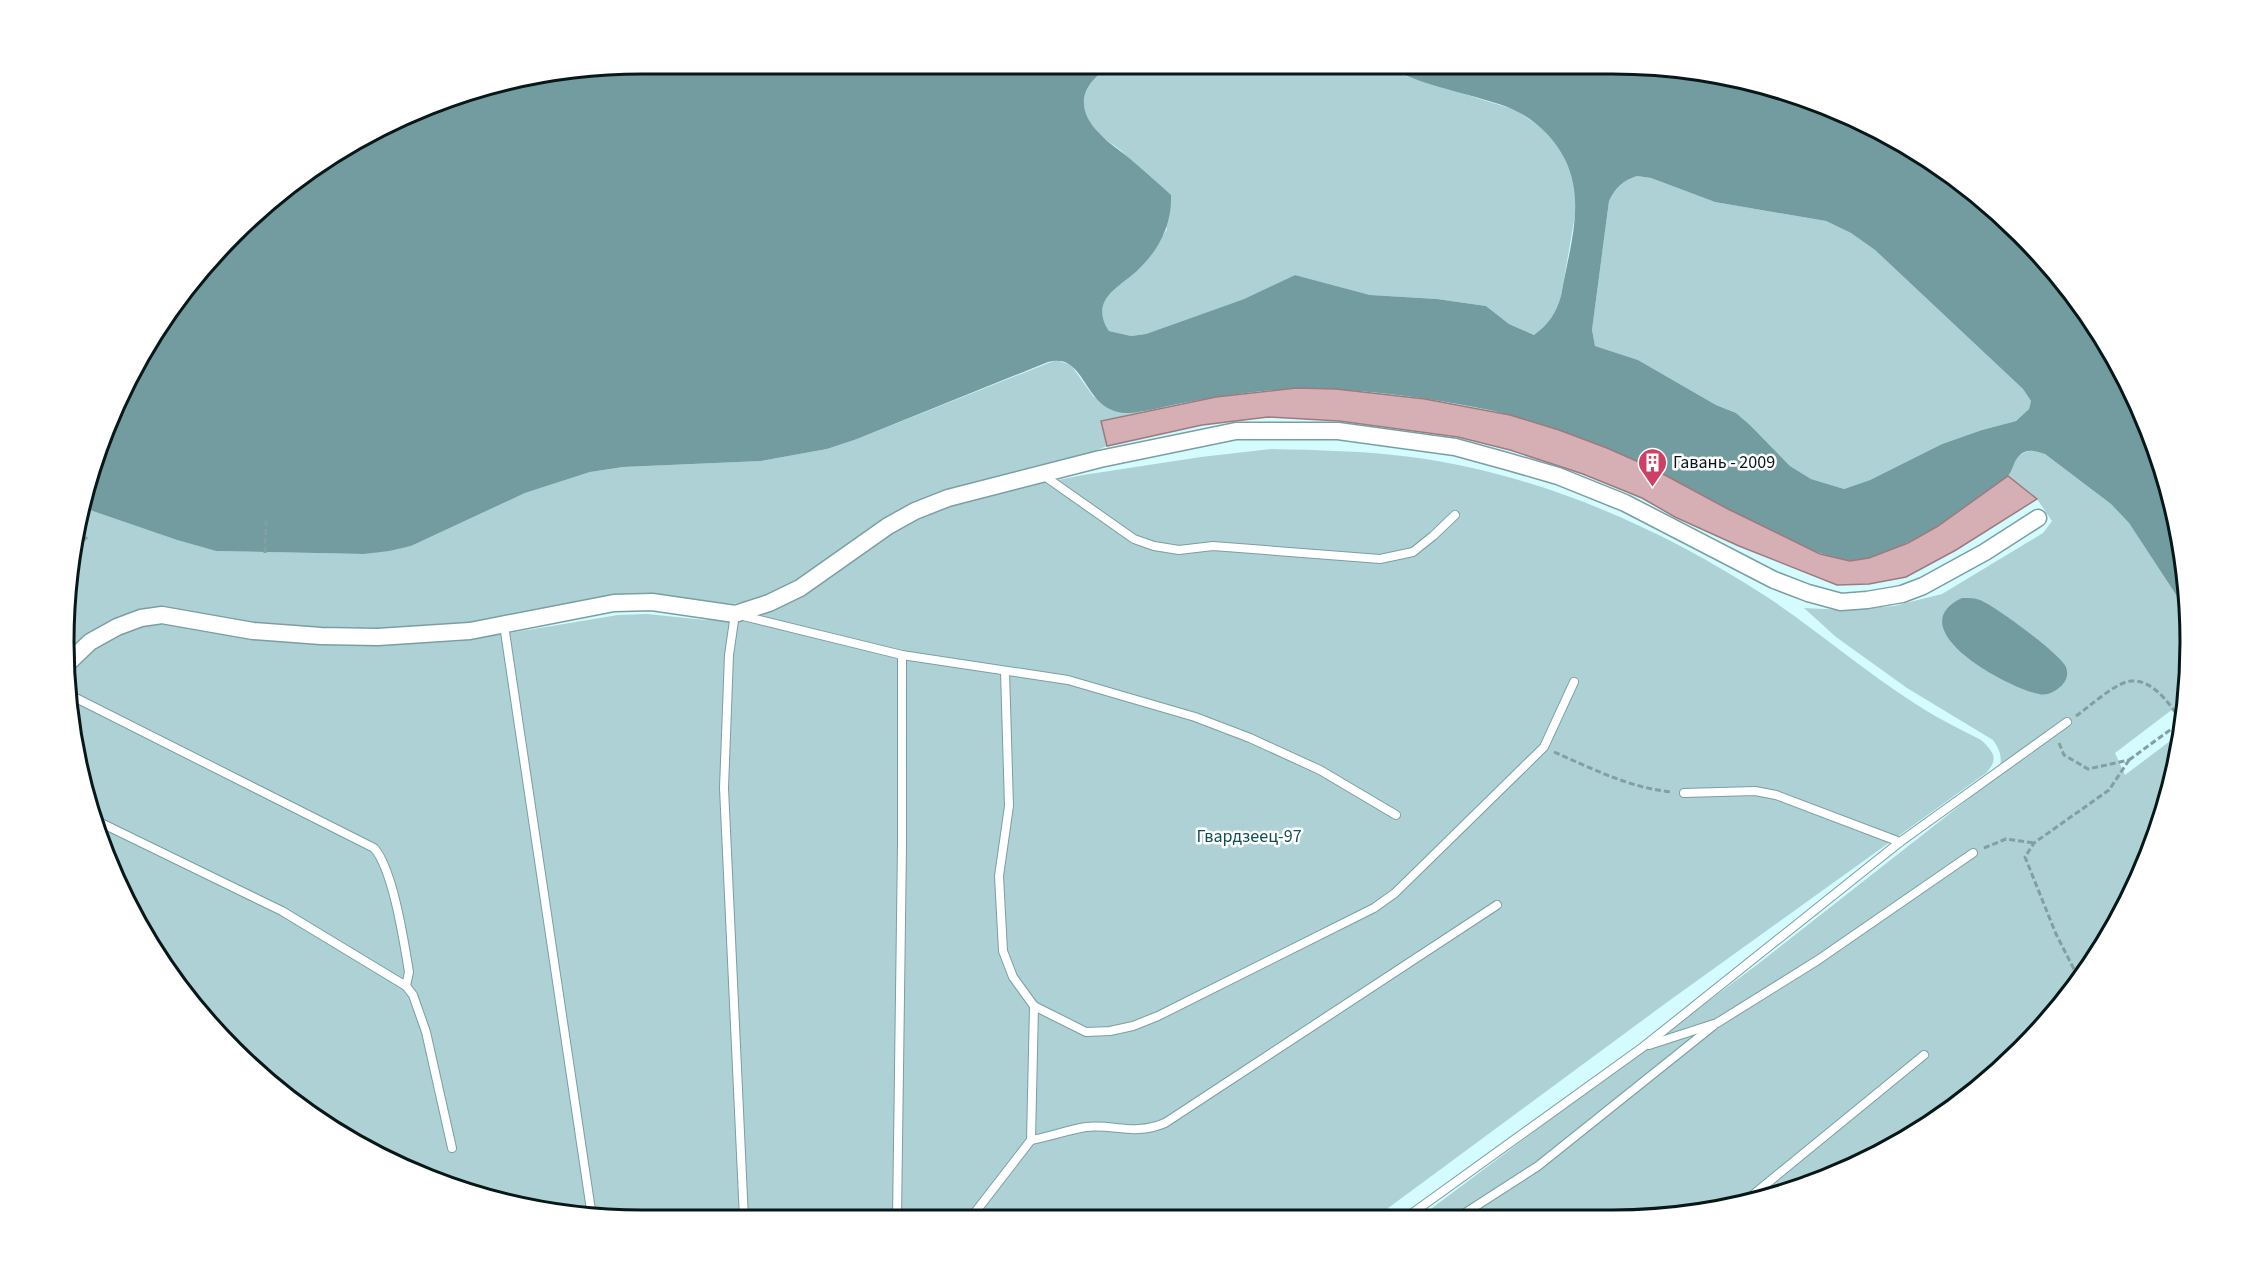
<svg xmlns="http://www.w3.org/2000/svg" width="2253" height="1284" font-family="'Source Sans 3',sans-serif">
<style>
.green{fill:#add1d4}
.water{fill:#729c9f;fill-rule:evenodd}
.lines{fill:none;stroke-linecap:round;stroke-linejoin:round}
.ferry{stroke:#1e5a5e;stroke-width:1.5;stroke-dasharray:8 6;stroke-linecap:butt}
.building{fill:#d6afb4;stroke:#9b7b7f;stroke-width:1.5}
.service-casing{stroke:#7a9fa2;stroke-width:10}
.minor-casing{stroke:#7a9fa2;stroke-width:19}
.path{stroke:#829fa1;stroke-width:3;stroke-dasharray:6 3;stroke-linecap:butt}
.service{stroke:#fff;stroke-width:8}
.minor{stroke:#fff;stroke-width:16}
.path-bridge{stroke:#829fa1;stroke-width:3;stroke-dasharray:6 3;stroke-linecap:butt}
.labels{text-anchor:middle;stroke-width:5;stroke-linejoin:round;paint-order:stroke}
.poi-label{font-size:18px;fill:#081718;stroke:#fff;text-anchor:start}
.park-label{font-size:18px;fill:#105054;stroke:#fff}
.rim{fill:none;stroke:#081718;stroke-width:3}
</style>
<rect width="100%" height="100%" fill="#d4fbfe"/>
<g class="green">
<path d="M1114 64H1382L1399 74 1516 110 1543 129 1559 147 1571 168 1575 185 1577 204 1561 296C1556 313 1549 324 1534 335L1509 324 1486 306 1437 299 1370 295 1295 275 1244 299 1146 334 1131 336 1109 331C1086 296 1126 285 1143 265 1152 254 1159 241 1167 229 1154 206 1144 180 1129 159 1122 149 1109 143 1100 135 1072 107 1083 82 1114 64Z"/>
<path d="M1637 176 1651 178 1715 202 1826 221 1851 233 1875 250 2023 389 2031 401 2029 409 2016 421 1982 430 1942 444 1870 480 1844 489 1811 479 1790 466 1750 425 1736 413 1716 405 1638 360 1595 346 1592 330 1609 201C1616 187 1622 181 1637 176Z"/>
<polygon points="1056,360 1071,365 1093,396 1118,412 1141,412 1101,421 1107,446 1097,450 1100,459 976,486 765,598 733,604 705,603 424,629 336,631 248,623 160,607 66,658 81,507 177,540 216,551 364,554 411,546 525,493 590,472 623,467 761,461 827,449 857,439"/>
<path d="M1271 449C1318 450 1364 451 1411 457 1538 474 1660 527 1767 597 1817 630 1863 670 1914 703 1935 717 1958 728 1981 740 1994 752 1999 759 1986 773L1666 1003 1376 1217 604 1220 456 1190 352 1143 206 1023 107 863 64 680 75 665 103 642 129 628 163 618 342 643 383 645 461 641 618 615 647 614 706 620 731 618 939 507 984 495 1083 475 1201 457Z"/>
<path d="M2037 450 2045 454 2111 504 2129 523 2188 613 2186 699 2115 753 2125 775 2182 732 2159 828 2112 932 2021 1051 1932 1124 1797 1190 1686 1216 1420 1217 1758 964 1995 778C2003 763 2003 754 1993 740L1907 688 1836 637 1804 608 1845 610 1894 606 1942 594 2043 533 2052 521 2037 499 2008 476C2016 460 2017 451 2037 450Z"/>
</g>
<g class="water">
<path d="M642 63 1114 64C1083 82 1072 106 1100 134 1108 143 1120 150 1129 158 1143 170 1157 182 1171 195 1172 222 1161 246 1142 266 1124 286 1087 297 1109 331L1131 336 1146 334 1244 299 1295 275 1370 295 1437 299 1486 306 1509 324 1534 335C1549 324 1556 313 1561 296 1571 238 1593 184 1548 135 1534 120 1518 110 1499 104 1459 91 1419 85 1382 64H1649L1761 83 1901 141 1993 207 2071 290 2130 386 2170 492 2189 604 2188 613 2129 523 2111 504 2045 454C2037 451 2027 448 2020 455 2013 461 2013 472 2006 478 1977 503 1884 566 1847 560 1797 552 1734 511 1688 487 1650 467 1611 453 1572 438 1551 431 1531 421 1510 415 1487 409 1463 405 1440 401 1378 391 1316 385 1254 392 1228 395 1203 399 1178 404 1162 407 1146 412 1129 413 1082 414 1088 351 1048 362L857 439 827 449 761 461 623 467 590 472 525 493 411 546 389 551 364 554 216 551 177 540 81 507 83 492 161 320 290 182 456 94ZM1637 176 1651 178 1715 202 1826 221 1851 233 1875 250 2023 389 2031 401 2029 409 2016 421 1982 430 1942 444 1870 480 1844 489 1811 479 1790 466 1750 425 1736 413 1716 405 1638 360 1595 346 1592 330 1609 201C1616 187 1622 181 1637 176Z"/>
<path d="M1962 598C1969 598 1974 598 1980 600 1995 606 2059 653 2066 667 2069 675 2066 682 2060 687 2054 692 2047 696 2039 694 2010 689 1897 629 1962 598Z"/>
</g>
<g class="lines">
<g class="ferry">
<polyline points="1899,140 1904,143"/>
<polyline points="1937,167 2021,238 2043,261"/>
</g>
</g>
<polygon class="building" points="1296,388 1336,389 1425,399 1510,415 1559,430 1607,448 1650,467 1728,509 1820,554 1850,561 1869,558 1908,543 1938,526 2008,476 2037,499 1956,550 1906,577 1869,584 1837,585 1739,546 1675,517 1642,498 1583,474 1510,450 1458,437 1339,421 1268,417 1202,425 1107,446 1101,421 1216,397"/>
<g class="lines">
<defs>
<g id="service">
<polyline points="1043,475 1134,539 1154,546 1179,550 1213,546 1380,559 1413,552 1433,536 1455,515"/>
<polyline points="504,625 592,1217"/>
<polyline points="1005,671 1009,806 999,876 1003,951 1013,977 1034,1006 1086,1032 1110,1031 1133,1026 1158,1016 1374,908 1395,893 1544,747 1574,682"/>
<path d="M68 694 374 848C393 869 404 942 409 972L406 986 282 911 97 821"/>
<polyline points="1684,793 1755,791 1776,795 1900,842"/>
<polyline points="406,986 413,995 426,1032 452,1148"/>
<polyline points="1649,1045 1717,1023 1818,960 1973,853"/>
<path d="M1031 1140C1049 1137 1067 1130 1086 1127 1116 1124 1133 1136 1165 1123L1497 905"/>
<polyline points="1743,1203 1924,1055"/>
<polyline points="1407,1217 1643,1047 1900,842 2067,722"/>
<polyline points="1459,1217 1538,1166 1713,1026"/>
<polyline points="744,1219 724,788 729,655 735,614 902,655 1068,680 1195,717 1250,738 1320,770 1396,815"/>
<polyline points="897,1219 902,845 902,655"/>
<polyline points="970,1219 1031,1140 1034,1006"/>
</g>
<polyline id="minor" points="66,665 90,642 117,627 141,618 162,615 253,631 321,636 378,637 470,631 614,603 652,602 735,614 769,603 800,588 888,526 915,511 948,498 1100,459 1236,431 1338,431 1455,447 1506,461 1558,476 1625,503 1774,580 1808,593 1841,602 1867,600 1902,594 1923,586 1985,552 2038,518"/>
</defs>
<use href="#service" class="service-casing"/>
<use href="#minor" class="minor-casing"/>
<g class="path">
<polyline points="77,547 87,537"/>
<polyline points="265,553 266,521"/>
<path d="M2076 716C2089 707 2116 682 2131 681 2154 679 2173 708 2183 724"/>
<polyline points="2059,743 2064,755 2088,769 2129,760"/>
<path d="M1554 752C1593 769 1630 788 1672 792"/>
<polyline points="1984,848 2006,839 2034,843"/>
<polyline points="2078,977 2056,934 2025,857 2034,843 2109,790 2129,760"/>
</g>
<use href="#service" class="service"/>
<use href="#minor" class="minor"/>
<polyline class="path-bridge" points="2129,760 2185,719"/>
</g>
<defs>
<symbol id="building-pin" viewBox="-11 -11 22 30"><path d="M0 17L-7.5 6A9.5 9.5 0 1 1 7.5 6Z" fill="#ce3f63" stroke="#fff"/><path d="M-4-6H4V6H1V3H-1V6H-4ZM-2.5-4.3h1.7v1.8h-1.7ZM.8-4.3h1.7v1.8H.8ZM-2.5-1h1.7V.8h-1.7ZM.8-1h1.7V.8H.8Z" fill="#fff"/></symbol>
</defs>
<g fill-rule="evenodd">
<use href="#building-pin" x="1636" y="446" width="33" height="45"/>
</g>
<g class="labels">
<g class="poi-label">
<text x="1673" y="468">Гавань - 2009</text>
</g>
<g class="park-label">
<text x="1249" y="842">Гвардзеец-97</text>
</g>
</g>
<path d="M0 0H2253V1284H0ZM642 74H1612A568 568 0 0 1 2180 642V642A568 568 0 0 1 1612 1210H642A568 568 0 0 1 74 642V642A568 568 0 0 1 642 74Z" fill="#fff" fill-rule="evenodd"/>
<path class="rim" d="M642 74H1612A568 568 0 0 1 2180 642V642A568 568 0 0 1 1612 1210H642A568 568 0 0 1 74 642V642A568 568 0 0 1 642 74Z"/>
</svg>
